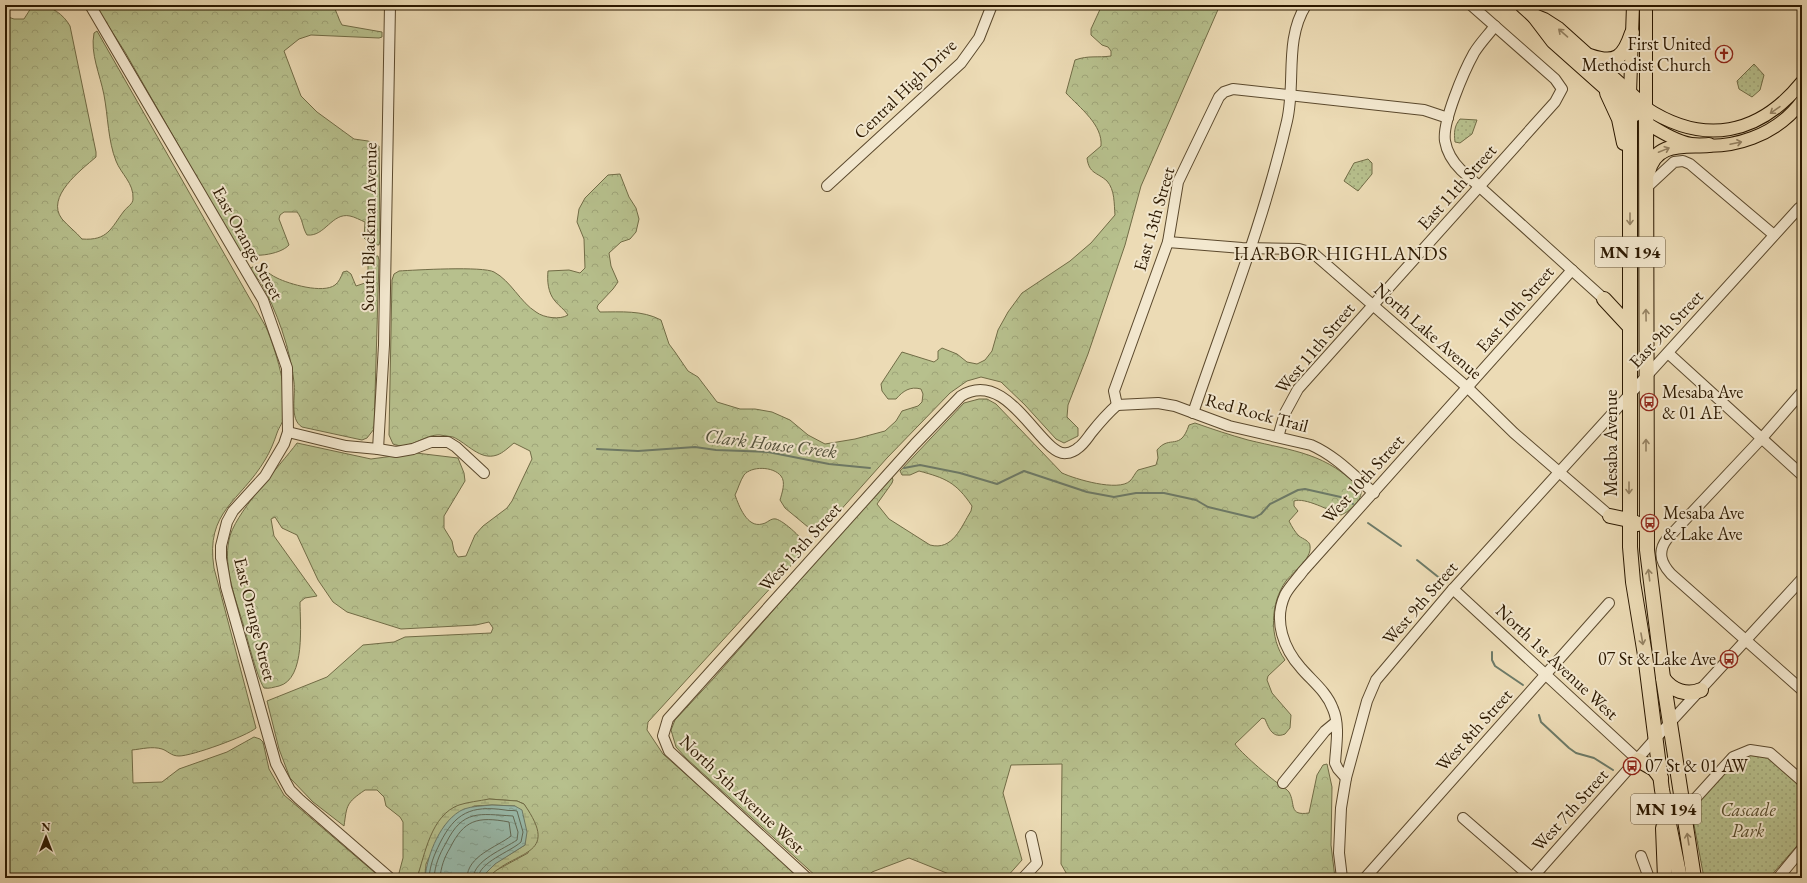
<svg xmlns="http://www.w3.org/2000/svg" width="1807" height="883" font-family="'EB Garamond',serif">
<style>
.forest{fill:url(#forest-crowns);stroke:#716c46}
.wetland{fill:url(#wetland-marsh);stroke:#716c46}
.park{fill:url(#park-dots);stroke:#716c46}
.water{fill:url(#water-ripples);stroke:#6d7a67}
.lines{fill:none;stroke-linecap:round;stroke-linejoin:round}
.shore{stroke:#626a56;stroke-width:1}
.stream{stroke:#6d7a67;stroke-width:2}
.minor-casing{stroke:#5b492d;stroke-width:12}
.major-casing{stroke:#2b1800;stroke-width:14}
.highway-casing{stroke:#2b1800;stroke-width:16}
.minor{stroke:#f3e8cf;stroke-width:10}
.major{stroke:#ecdbb5;stroke-width:12}
.highway{stroke:#ecdbb5;stroke-width:14}
.oneway{stroke:#958364}
.labels{text-anchor:middle;stroke-width:4;stroke-linejoin:round;paint-order:stroke}
.shield{fill:#f3e8cf;stroke:#67563e;stroke-width:1}
.shield-label{font-size:17px;font-weight:bold;fill:#2b1800}
.poi-label{font-size:18px;fill:#2b1800;stroke:#f3e8cf;text-anchor:start}
.street-label{font-size:18px;fill:#2b1800;stroke:#f3e8cf}
.park-label{font-size:18px;font-style:italic;fill:#554a2a;stroke:#f3e8cf}
.neighbourhood-label{font-size:19px;letter-spacing:1px;fill:#2b1800;stroke:#f3e8cf}
.water-label{font-size:19px;font-style:italic;fill:#52513c;stroke:#f3e8cf}
</style>
<defs>
<pattern id="forest-crowns" width="20" height="18" patternUnits="userSpaceOnUse"><rect width="20" height="18" fill="#b7c08d"/><path d="M2 6a3 3 0 1 1 6 0M12 15a3 3 0 1 1 6 0" fill="none" stroke="#9ea478"/></pattern>
<pattern id="wetland-marsh" width="20" height="14" patternUnits="userSpaceOnUse"><rect width="20" height="14" fill="#b7c08d"/><path d="M1 5h8M5 5V1M11 12h8M15 12V8" fill="none" stroke="#9ea478"/></pattern>
<pattern id="park-dots" width="8" height="8" patternUnits="userSpaceOnUse"><rect width="8" height="8" fill="#b7c08d"/><path d="M2 2h.1M6 6h.1" fill="none" stroke="#9ea478" stroke-width="1.8" stroke-linecap="round"/></pattern>
<pattern id="water-ripples" width="26" height="14" patternUnits="userSpaceOnUse"><rect width="26" height="14" fill="#99bbac"/><path d="M2 4q2-2 4 0t4 0M15 11q2-2 4 0t4 0" fill="none" stroke="#84a092"/></pattern>
</defs>
<rect width="100%" height="100%" fill="#ecdbb5"/>
<filter id="stains"><feTurbulence type="fractalNoise" baseFrequency=".005" numOctaves="4"/><feColorMatrix values="0 0 0 0 .2 0 0 0 0 .09 0 0 0 0 .02 0 0 0 .5 -.17"/></filter>
<radialGradient id="worn" r=".72"><stop offset=".6" stop-color="#630" stop-opacity="0"/><stop offset="1" stop-color="#630" stop-opacity=".3"/></radialGradient>
<g class="forest">
<path d="M37 5C51 5 64 15 70 26L96 152V157C81 170 45 197 62 219 68 226 76 232 82 239 108 241 111 228 124 211 127 207 133 204 133 199 134 183 121 174 116 161 108 141 108 116 104 95 100 74 90 54 94 33L97 31 266 327C276 351 288 390 284 416 284 421 279 427 277 433 274 442 270 452 265 460 240 502 205 511 214 568L256 728C247 736 192 756 179 756 171 756 168 751 162 749 152 746 142 749 132 750L133 783 162 782 179 769 227 752 254 737 260 739 263 742 269 769 284 795 381 878H5V16L14 19H24L31 8Z"/>
<path d="M95 5H332C337 10 338 19 342 25L382 32V37L379 38 311 35 299 39 284 51 301 96 317 112 354 139 368 141 379 146 380 240 379 245 370 244 364 238 365 222C360 220 355 217 350 216 332 212 325 237 307 235 302 227 303 219 297 212H284L280 215 279 219 289 245C280 255 250 259 239 251L125 52Z"/>
<path d="M1102 5H1220L1141 186 1125 245 1088 354 1068 405 1067 417 1078 428V436L1064 443 1056 439 1025 405 1001 382 981 377 967 381 950 393 887 458 821 532H814L785 508 780 500C782 493 786 482 781 476 773 466 751 466 744 475 740 481 738 489 735 495 739 506 747 528 762 524 768 523 770 518 776 519 784 521 805 540 807 548L648 722 647 730 663 754 802 878H488L495 871 528 853 534 822 524 804 517 801 489 799 430 838 417 878H401L399 873 403 858V822L400 817 386 806 384 797 377 790H365C346 803 347 805 344 826L313 802 290 778 279 749 267 701 327 677 363 645 394 642 405 637 491 633 493 628 489 622 476 625 401 629 347 612 333 602 318 580 297 535 282 528 275 517 271 519 274 536 317 596 305 598 300 602C300 623 306 679 279 686 274 687 269 689 264 688 257 677 248 641 244 627 236 600 223 568 229 540 233 515 280 466 297 443L371 459 416 453 458 458 464 473 465 481 444 516V528L452 541 454 551 458 557 466 556 475 535 483 526 507 508 512 501 532 459 530 451 514 443C509 447 503 453 497 455 480 461 467 443 453 437 449 436 444 436 440 435 424 434 409 451 393 444L389 435 392 280 394 274 399 271C415 270 483 266 494 272 511 281 520 302 536 312 544 318 560 320 568 315 563 308 560 307 555 301 548 293 547 281 548 271L569 270 580 273 585 268 584 239 577 222 579 209 585 198 608 175 620 174 629 197 636 208 639 219 636 232 630 239 621 242 609 253 611 266 618 282 613 289 598 305 597 308 600 312C621 312 642 310 661 320L669 344 675 352 688 371 698 377 717 402 740 409H755L772 412 790 420 808 435 825 444 855 439 885 431 896 421 902 411 918 406 922 402 923 394 921 389C910 386 903 391 896 399H888L882 391 881 384 902 352 934 362 938 359V351L942 348 957 354 967 362 977 364 985 360 992 351 998 330 1008 312 1022 293 1070 261 1091 243 1115 215C1114 204 1115 190 1107 181 1097 172 1089 174 1087 158L1101 146C1103 125 1080 108 1066 93L1075 60C1089 55 1097 58 1111 56V51L1108 47 1102 45 1091 35V29Z"/>
<path d="M373 256H378L379 260 374 429 367 438 362 440 302 427C289 419 296 396 294 382 290 348 277 311 260 281 257 277 253 274 250 270L252 267C266 267 266 273 277 278 289 284 323 294 335 285 339 282 341 277 343 272L347 271 351 274 356 286 365 283 368 274V259Z"/>
<path d="M979 399H987L996 404 1062 473C1075 479 1118 492 1130 481 1133 478 1135 473 1138 470L1156 465 1158 458 1157 450C1170 434 1180 452 1189 425L1195 423C1212 429 1230 435 1248 440 1293 451 1328 453 1361 490 1363 500 1349 512 1341 515 1330 511 1305 497 1294 501V506L1298 511 1289 521C1292 527 1295 532 1299 536 1303 539 1310 541 1310 546 1312 559 1293 572 1286 581 1270 603 1269 638 1285 660L1268 676 1267 680 1272 693 1291 715 1290 728 1285 734C1273 739 1269 729 1265 719L1262 718 1235 744C1239 751 1270 778 1279 784 1282 787 1287 789 1289 792 1296 804 1288 816 1309 813L1317 775 1323 765 1327 764 1332 787 1331 845 1335 878H1069L1061 864 1062 764 1011 765 1003 793 1022 860 1006 878H947L949 874 909 858 872 872 868 878H818L686 758 676 747 671 730 675 720 714 678 889 478 892 477 893 480 892 483 877 504 889 519 930 545C953 551 961 527 971 511L972 506C956 482 945 478 919 471L910 475H902L900 471 964 403Z"/>
</g>
<path class="wetland" d="M489 799 517 801 524 804C562 858 514 849 488 878H481L494 864 525 845 515 806 492 805 474 806 445 825 426 864 425 878H417C425 854 431 815 459 805 468 802 479 801 489 799Z"/>
<g class="park">
<polygon points="1754,64 1764,75 1760,90 1752,97 1739,89 1737,81"/>
<path d="M1460 119 1477 120 1472 134 1460 143 1455 142C1454 133 1454 126 1460 119Z"/>
<polygon points="1368,159 1372,163 1372,174 1358,191 1344,181 1354,163"/>
<polygon points="1764,752 1793,775 1802,788 1802,840 1769,878 1704,878 1690,803 1733,759"/>
</g>
<path class="water" d="M492 805 515 806 522 810 527 832 525 845 495 864 481 878H425C427 855 441 819 464 809 473 806 482 806 492 805Z"/>
<g class="lines">
<g class="shore">
<path d="M429 878C430 865 434 855 440 843 455 813 471 805 505 810 509 811 513 810 517 811L523 832 521 842C510 852 479 862 478 878"/>
<path d="M434 878C435 865 439 855 446 843 463 809 479 814 513 816L518 832 517 840C504 849 474 860 473 878"/>
<path d="M440 878C441 867 444 858 450 848 464 820 477 816 509 822L511 836C497 847 467 856 467 878"/>
</g>
<g class="stream">
<polyline points="597,449 638,451 695,447 716,450 768,452 829,464 870,468"/>
<polyline points="904,468 920,465 960,473 997,484 1024,471 1087,492 1114,497 1136,493 1164,493 1196,500 1208,507 1254,518 1261,514 1270,504 1298,490 1305,489 1345,498 1353,504"/>
<polyline points="1368,523 1401,546"/>
<polyline points="1417,560 1437,576 1447,582"/>
<polyline points="1492,652 1492,660 1495,666 1523,685"/>
<polyline points="1539,715 1541,722 1569,748 1576,753 1594,758 1613,770"/>
</g>
<defs>
<g id="minor">
<polyline points="90,5 263,300 287,368 288,432 284,444 265,476 233,511 227,522 221,546 221,558 226,587 276,764 290,790 299,799 390,878"/>
<path d="M1495 26C1488 35 1480 43 1474 53 1464 71 1442 122 1445 141 1447 153 1453 162 1461 170L1604 299"/>
<polyline points="827,186 961,63 979,38 992,5"/>
<polyline points="1646,188 1674,162 1683,161 1690,164 1774,235"/>
<polyline points="1168,242 1242,248 1299,249 1313,253 1468,388 1514,433 1610,516"/>
<polyline points="1668,353 1802,475"/>
<path d="M1802 392 1762 438 1667 539C1657 552 1661 563 1671 574L1802 690"/>
<polyline points="1117,405 1114,391 1168,242 1178,182 1219,97 1224,92 1233,89 1424,110 1448,118"/>
<path d="M1117 405 1158 403 1175 406 1229 426 1311 445C1336 456 1354 476 1374 493"/>
<path d="M1193 413C1226 316 1264 221 1287 121 1296 82 1284 40 1306 5"/>
<polyline points="288,432 346,446 378,449 396,452 413,449 431,442 448,442 456,447 484,473"/>
<polyline points="1278,437 1285,413 1298,389 1555,102 1562,89 1555,79 1471,5"/>
<polyline points="378,449 384,345 390,5"/>
<polyline points="1453,589 1638,760"/>
<path d="M1346 778 1338 769 1335 763C1336 746 1340 725 1333 709 1327 692 1312 681 1301 668 1284 649 1273 621 1285 595 1289 587 1298 578 1303 571L1572 270"/>
<polyline points="1283,783 1325,731 1336,722"/>
<polyline points="1694,800 1733,757 1750,750 1770,753 1802,781"/>
<polyline points="1463,818 1532,878"/>
<polyline points="1641,856 1649,878"/>
<path d="M807 878 669 751 663 736 668 719 915 444 961 396C1009 366 1042 459 1067 453 1070 453 1076 450 1078 448 1084 444 1088 437 1092 432 1100 422 1108 413 1117 405"/>
<polyline points="1023,878 1037,863 1031,836"/>
<polyline points="1342,878 1339,853 1341,808 1346,778 1367,701 1376,680 1453,589 1799,208"/>
<polyline points="1365,878 1609,603"/>
<polyline points="1532,878 1655,739 1802,579"/>
<polyline points="1778,878 1802,849"/>
</g>
<g id="major">
<path d="M1646 5V108C1704 146 1759 135 1802 82"/>
<polyline points="1630,94 1633,5"/>
<path d="M1646 123C1660 131 1675 141 1691 144 1732 151 1777 135 1802 101"/>
</g>
<g id="highway">
<polyline points="1522,5 1534,16 1553,41 1635,114"/>
<polyline points="1534,16 1544,20 1558,29 1646,108 1647,550 1663,678 1694,878"/>
<path d="M1590 56C1616 65 1624 57 1632 33"/>
<polyline points="1607,93 1619,119 1624,143"/>
<polyline points="1630,94 1630,547 1633,582 1645,655 1662,790 1680,878"/>
<path d="M1648 172C1656 141 1683 147 1709 145"/>
<polyline points="1604,299 1630,327"/>
<polyline points="1610,516 1629,520 1638,524"/>
<path d="M1663 678C1672 691 1687 696 1701 690"/>
<polyline points="1638,760 1654,769 1661,778"/>
<polyline points="1663,828 1665,878"/>
</g>
</defs>
<use href="#minor" class="minor-casing"/>
<use href="#major" class="major-casing"/>
<use href="#highway" class="highway-casing"/>
<use href="#minor" class="minor"/>
<use href="#major" class="major"/>
<use href="#highway" class="highway"/>
</g>
<defs><path id="oneway-shaft" d="M-6 0H5M1.5-3L5.5 0L1.5 3" fill="none" stroke-width="1.6" stroke-linecap="round" stroke-linejoin="round"/></defs>
<g class="oneway">
<use href="#oneway-shaft" transform="translate(1563 33) rotate(-139)"/>
<use href="#oneway-shaft" transform="translate(1775 110) rotate(145)"/>
<use href="#oneway-shaft" transform="translate(1736 143) rotate(-12)"/>
<use href="#oneway-shaft" transform="translate(1664 150) rotate(-22)"/>
<use href="#oneway-shaft" transform="translate(1630 219) rotate(90)"/>
<use href="#oneway-shaft" transform="translate(1646 315) rotate(-91)"/>
<use href="#oneway-shaft" transform="translate(1646 445) rotate(-90)"/>
<use href="#oneway-shaft" transform="translate(1629 488) rotate(90)"/>
<use href="#oneway-shaft" transform="translate(1649 575) rotate(-97)"/>
<use href="#oneway-shaft" transform="translate(1642 639) rotate(80)"/>
<use href="#oneway-shaft" transform="translate(1688 839) rotate(-99)"/>
</g>
<defs>
<symbol id="church-ring" viewBox="-11 -11 22 22"><circle r="9.5" fill="#f3e8cf" stroke="#8f2418" stroke-width="1.5"/><path d="M-1.2-6h2.4v3.5h3.3v2.4h-3.3V6h-2.4V-.1h-3.3v-2.4h3.3Z" fill="#8f2418"/></symbol>
<symbol id="bus-ring" viewBox="-11 -11 22 22"><circle r="9.5" fill="#f3e8cf" stroke="#8f2418" stroke-width="1.5"/><path d="M-5-6H5V4H4V6H2V4H-2V6H-4V4H-5ZM-3.5-4V0h7V-4ZM-3.5 1.2v1.5H-2V1.2ZM2 1.2v1.5H3.5V1.2Z" fill="#8f2418"/></symbol>
</defs>
<g fill-rule="evenodd">
<use href="#church-ring" x="1714" y="44" width="20" height="20"/>
<use href="#bus-ring" x="1639" y="392" width="20" height="20"/>
<use href="#bus-ring" x="1640" y="513" width="20" height="20"/>
<use href="#bus-ring" x="1719" y="649" width="20" height="20"/>
<use href="#bus-ring" x="1622" y="756" width="20" height="20"/>
</g>
<g class="labels">
<g class="shield">
<rect x="1595" y="237" width="70" height="30" rx="3"/>
<rect x="1631" y="794" width="70" height="30" rx="3"/>
</g>
<g class="shield-label">
<text x="1630" y="258">MN 194</text>
<text x="1666" y="815">MN 194</text>
</g>
<g class="poi-label">
<text x="1711" y="50" text-anchor="end">First United<tspan x="1711" dy="21">Methodist Church</tspan></text>
<text x="1662" y="398">Mesaba Ave<tspan x="1662" dy="21">&amp; 01 AE</tspan></text>
<text x="1663" y="519">Mesaba Ave<tspan x="1663" dy="21">&amp; Lake Ave</tspan></text>
<text x="1716" y="665" text-anchor="end">07 St &amp; Lake Ave</text>
<text x="1645" y="772">07 St &amp; 01 AW</text>
</g>
<g class="street-label">
<text transform="translate(905 89) rotate(-44)" y="6">Central High Drive</text>
<text transform="translate(1457 187) rotate(-48)" y="6">East 11th Street</text>
<text transform="translate(1154 219) rotate(-74)" y="6">East 13th Street</text>
<text transform="translate(369 227) rotate(-89)" y="6">South Blackman Avenue</text>
<text transform="translate(248 243) rotate(61)" y="6">East Orange Street</text>
<text transform="translate(1515 309) rotate(-49)" y="6">East 10th Street</text>
<text transform="translate(1666 329) rotate(-47)" y="6">East 9th Street</text>
<text transform="translate(1428 331) rotate(41)" y="6">North Lake Avenue</text>
<text transform="translate(1315 348) rotate(-50)" y="6">West 11th Street</text>
<text transform="translate(1257 413) rotate(15)" y="6">Red Rock Trail</text>
<text transform="translate(1611 443) rotate(-90)" y="6">Mesaba Avenue</text>
<text transform="translate(1363 479) rotate(-48)" y="6">West 10th Street</text>
<text transform="translate(800 547) rotate(-48)" y="6">West 13th Street</text>
<text transform="translate(1420 603) rotate(-49)" y="6">West 9th Street</text>
<text transform="translate(255 619) rotate(76)" y="6">East Orange Street</text>
<text transform="translate(1557 662) rotate(43)" y="6">North 1st Avenue West</text>
<text transform="translate(1474 730) rotate(-48)" y="6">West 8th Street</text>
<text transform="translate(742 794) rotate(43)" y="6">North 5th Avenue West</text>
<text transform="translate(1570 810) rotate(-48)" y="6">West 7th Street</text>
</g>
<g class="park-label">
<text x="1748" y="816">Cascade<tspan x="1748" dy="21">Park</tspan></text>
</g>
<g class="neighbourhood-label">
<text x="1341" y="260">HARBOR HIGHLANDS</text>
</g>
<g class="water-label">
<text transform="translate(771 443) rotate(7)" y="7">Clark House Creek</text>
</g>
</g>
<rect width="1807" height="883" fill="none" stroke="#ecdbb5" stroke-width="20"/>
<rect x="6" y="6" width="1795" height="871" fill="none" stroke="#2b1800" stroke-width="2"/>
<rect x="10" y="10" width="1787" height="863" fill="none" stroke="#2b1800"/>
<g transform="translate(46 837)" stroke="#f3e8cf" stroke-width="3" paint-order="stroke">
<path d="M0-3L7 15L0 10L-7 15Z" fill="#2b1800"/>
<text y="-6" font-size="11" font-weight="bold" text-anchor="middle" fill="#2b1800">N</text>
</g>
<rect width="100%" height="100%" filter="url(#stains)"/>
<rect width="100%" height="100%" fill="url(#worn)"/>
</svg>
